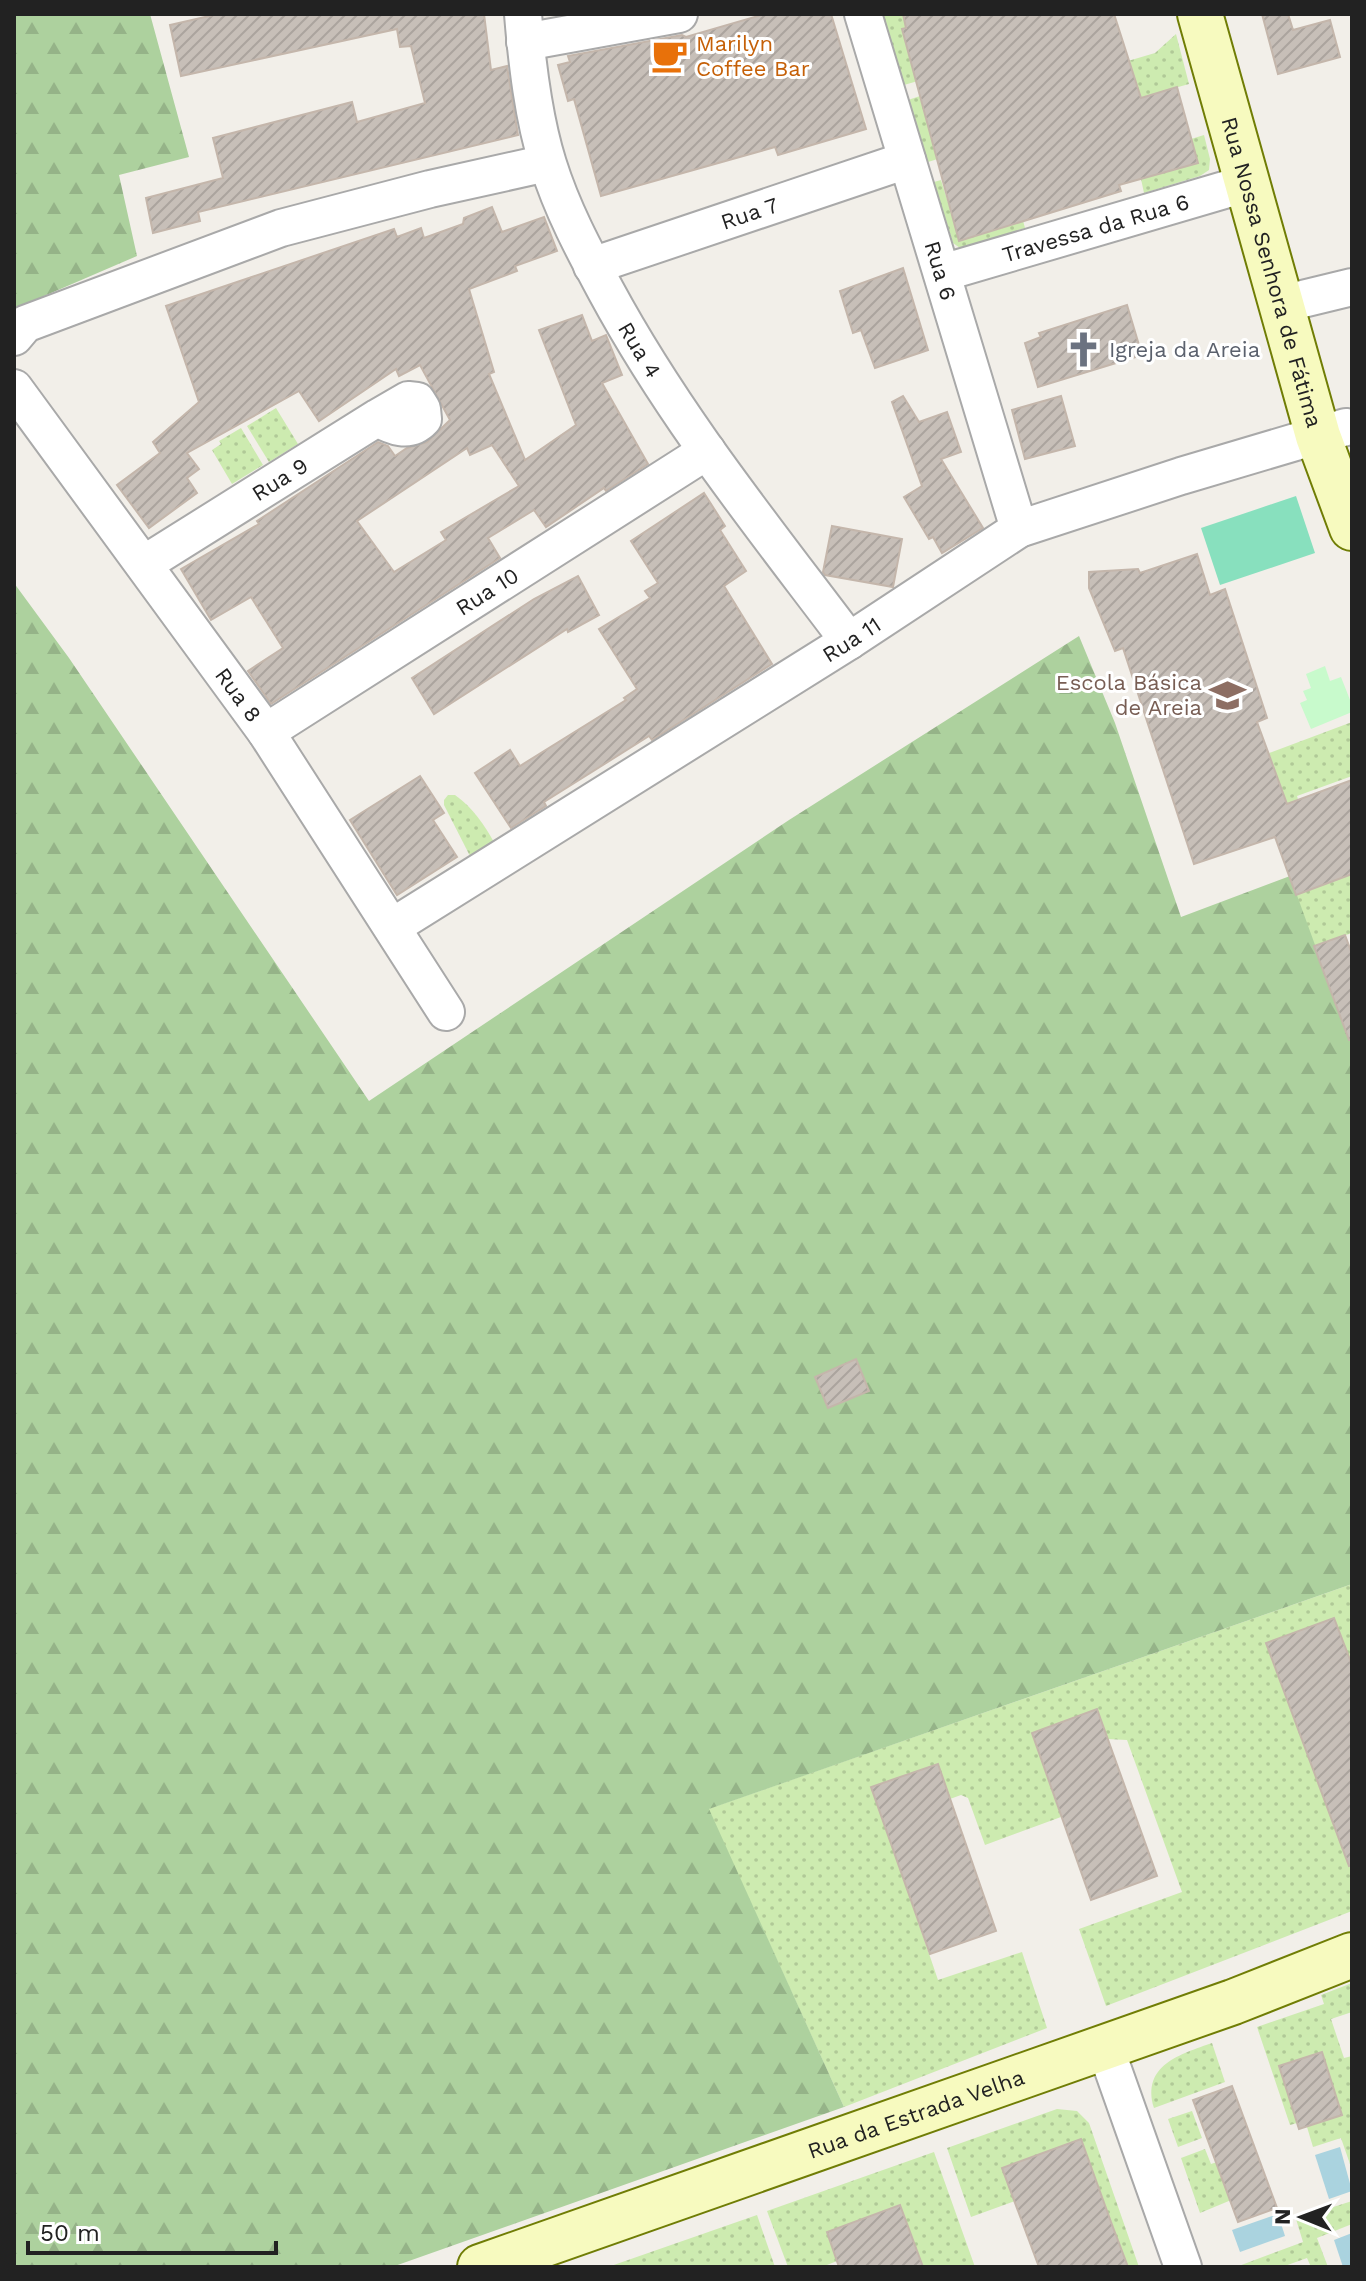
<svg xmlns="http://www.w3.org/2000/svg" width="1366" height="2281" font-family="'Work Sans',sans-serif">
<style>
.grass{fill:url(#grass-dots)}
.forest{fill:url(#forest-firs)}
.park{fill:#c8facc}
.pitch{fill:#88e0be}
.water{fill:#aad3df}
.building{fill:url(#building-hatch);stroke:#c4b6ab;stroke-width:2;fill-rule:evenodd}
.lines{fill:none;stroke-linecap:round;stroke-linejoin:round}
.street-casing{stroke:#a9a9a9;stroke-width:40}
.secondary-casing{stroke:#707d05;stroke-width:48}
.street{stroke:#fff;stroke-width:36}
.secondary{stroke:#f7fabf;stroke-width:44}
.labels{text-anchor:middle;stroke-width:6;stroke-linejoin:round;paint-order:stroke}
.food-label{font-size:22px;fill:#c56008;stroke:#fff;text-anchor:start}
.street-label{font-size:22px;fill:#222;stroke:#fff}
.worship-label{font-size:22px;fill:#5b616d;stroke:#fff;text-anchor:start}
.education-label{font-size:22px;fill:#785e54;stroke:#fff;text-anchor:end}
</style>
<defs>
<pattern id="grass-dots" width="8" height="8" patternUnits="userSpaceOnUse" patternTransform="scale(2)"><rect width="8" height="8" fill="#cdebb0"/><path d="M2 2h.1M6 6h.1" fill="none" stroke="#b0c997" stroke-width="1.8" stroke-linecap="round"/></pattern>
<pattern id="forest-firs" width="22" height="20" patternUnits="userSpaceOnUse" patternTransform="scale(2)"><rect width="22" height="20" fill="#add19e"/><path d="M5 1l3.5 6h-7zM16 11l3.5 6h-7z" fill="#95b388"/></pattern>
<pattern id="building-hatch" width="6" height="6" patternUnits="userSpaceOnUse" patternTransform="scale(2)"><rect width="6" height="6" fill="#c7bfb8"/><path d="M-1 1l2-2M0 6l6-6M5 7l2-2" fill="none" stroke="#aba49e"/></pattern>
</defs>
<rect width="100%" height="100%" fill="#f2efe9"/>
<g class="grass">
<polygon points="882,14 903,14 906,28 902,30 913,70 949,72 904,85"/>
<polygon points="1176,34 1189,84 1121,103 1128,61 1155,53"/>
<polygon points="920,96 970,149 928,162 908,100"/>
<polygon points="1204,135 1210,159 1209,170 1200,176 1144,193 1141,179 1197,163 1191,139"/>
<polygon points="1010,173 1025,228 960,248 953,243 934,182 941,180 960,241 1012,225 998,176"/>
<polygon points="276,408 298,444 269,462 247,426"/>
<polygon points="241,428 263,465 232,484 212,450 221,444 219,441"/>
<polygon points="1352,722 1352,776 1297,796 1303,816 1289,811 1269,753"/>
<path d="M448 795H455C473 808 484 824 495 844L471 858 444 805V800Z"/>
<polygon points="1350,875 1352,882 1352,933 1314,946 1296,895"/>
<polygon points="1352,1584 1352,1665 1334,1618 1266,1644 1352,1836 1352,1911 1106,2006 1079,1929 1182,1892 1127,1740 1107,1739 1097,1710 1032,1734 1061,1817 985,1845 968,1798 961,1795 950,1799 938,1764 872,1787 938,1980 1022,1952 1047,2028 844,2107 708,1809"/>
<polygon points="1352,1983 1352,2012 1331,2019 1344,2058 1352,2056 1352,2170 1341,2138 1313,2147 1307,2127 1342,2115 1318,2053 1279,2066 1297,2123 1290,2125 1257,2027 1324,2004 1321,1995"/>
<path d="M1212 2043 1225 2082 1154 2108C1141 2065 1181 2054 1212 2043Z"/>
<polygon points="1057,2109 1077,2111 1089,2123 1139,2267 1128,2267 1081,2139 1002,2168 1015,2201 971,2217 947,2148"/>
<polygon points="1192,2111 1202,2138 1178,2147 1168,2119"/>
<polygon points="1205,2149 1211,2164 1235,2156 1248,2193 1200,2213 1181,2158"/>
<polygon points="934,2152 975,2267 923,2267 899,2205 827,2232 837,2261 822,2267 788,2267 767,2211"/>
<polygon points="1352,2201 1352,2224 1317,2238 1328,2267 1311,2267 1307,2258 1282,2267 1236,2267 1303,2242 1296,2219"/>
<polygon points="757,2215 775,2267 608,2267"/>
</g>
<g class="forest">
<polygon points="14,14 150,14 189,157 119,175 137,256 14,309"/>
<polygon points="14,583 69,658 369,1101 789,820 1079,636 1115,723 1181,917 1290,876 1352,1047 1352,1584 709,1809 844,2107 392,2267 14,2267"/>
</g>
<polygon class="park" points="1325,666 1330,681 1341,677 1352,705 1352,712 1311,729 1300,703 1307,700 1303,691 1311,688 1306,674"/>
<polygon class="pitch" points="1296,496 1315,553 1220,585 1201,528"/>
<g class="water">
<polygon points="1340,2147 1352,2191 1329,2199 1315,2155"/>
<polygon points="1278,2214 1285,2236 1240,2252 1232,2230"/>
<polygon points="1352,2233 1352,2267 1343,2267 1334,2240"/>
</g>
<g class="building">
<polygon points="218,14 484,14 491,70 507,66 518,135 198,212 200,221 153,233 146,198 223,178 213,138 352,102 357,122 425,103 411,46 400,47 397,29 181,76 170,25"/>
<polygon points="765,14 831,14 866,129 778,155 775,147 601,196 574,99 568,101 558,65 570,62 568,56 682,35 686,37"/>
<polygon points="903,14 1114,14 1141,98 1177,87 1198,163 1119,185 1121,191 959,241 902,29 906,28"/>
<polygon points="1262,14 1288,14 1293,30 1330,20 1340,57 1278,74"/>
<path d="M492 207 502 232 544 217 557 251 515 266 517 271 469 289 494 372 489 374 525 460 576 425 539 330 582 315 592 341 606 335 622 375 602 383 648 464 606 491 604 488 546 527 534 510 488 538 500 558 271 704 248 671 283 648 251 597 211 620 181 569 259 524 257 521 378 442 388 446 395 456 407 448 427 442 450 420 420 365 399 376 396 369 319 421 299 391 187 453 199 469 187 478 197 493 149 528 117 485 160 453 153 442 199 402 166 306 394 229 397 237 421 228 424 238 463 224 464 218ZM492 445 519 486 441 532 446 540 394 572 357 521 467 448 470 455Z"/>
<polygon points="903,268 928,350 875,368 861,330 853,333 840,291"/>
<polygon points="1127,305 1142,355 1038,387 1025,343 1041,337 1039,333"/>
<polygon points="903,396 919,422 947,412 961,452 941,459 983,528 942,553 933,537 929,539 904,497 922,486 892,402"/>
<polygon points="1061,396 1075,446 1025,459 1012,410"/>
<polygon points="704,493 725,526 720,530 746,571 724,586 772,664 652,740 649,736 544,802 546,806 511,828 475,773 510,750 520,766 626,700 624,698 637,689 599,629 650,598 645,591 658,583 631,541"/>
<polygon points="832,526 902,539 893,587 825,575 823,572"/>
<polygon points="1197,554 1210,595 1225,589 1267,718 1257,722 1287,804 1352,780 1352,874 1296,895 1275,837 1194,864 1123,648 1115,651 1089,588 1089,572 1138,569 1140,573"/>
<polygon points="578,576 599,615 568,632 567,629 434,714 412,678 534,599"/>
<polygon points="420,776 444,813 433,820 457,857 397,895 350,820"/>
<polygon points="1345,935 1352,954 1352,1040 1349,1040 1314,946"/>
<polygon points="856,1359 869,1391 828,1408 815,1377"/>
<polygon points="1334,1618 1352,1665 1352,1865 1349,1866 1266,1643"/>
<polygon points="1097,1709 1157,1876 1091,1900 1032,1733"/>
<polygon points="938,1764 996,1931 930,1954 871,1787"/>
<polygon points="1322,2052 1342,2115 1299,2129 1279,2066"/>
<polygon points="1232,2086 1277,2208 1238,2222 1193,2100"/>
<polygon points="1081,2139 1111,2222 1128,2267 1039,2267 1002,2168"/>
<polygon points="900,2205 923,2267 839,2267 827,2232"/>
</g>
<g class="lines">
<defs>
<g id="street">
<path id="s1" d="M523 14C527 63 533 117 548 164 562 209 584 250 606 291 674 417 764 528 849 641"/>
<path id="s2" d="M863 14 1019 529"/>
<polyline points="525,42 679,14"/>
<path id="s3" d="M592 266 907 160"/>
<path id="s4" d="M942 273 1248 183"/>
<polyline points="1282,304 1352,287"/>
<polyline points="14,337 25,324 281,228 430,189 547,163"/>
<path id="s5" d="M14 388 266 732 446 1012"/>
<path id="s6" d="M144 564 377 418 408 400 417 401 422 409 423 419C409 434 392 426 377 418"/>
<path id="s7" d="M266 732 707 451"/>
<path id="s8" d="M392 927 849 641 1019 529 1181 476 1346 427"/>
<polyline points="1105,2047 1183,2267"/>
</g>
<g id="secondary">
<path id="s9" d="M1200 14 1318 436 1352 528"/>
<path id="s10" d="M480 2267 1233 2002 1352 1955"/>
</g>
</defs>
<use href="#street" class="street-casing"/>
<use href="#secondary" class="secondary-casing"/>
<use href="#street" class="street"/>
<use href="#secondary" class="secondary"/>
</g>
<defs>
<symbol id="cafe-bare" viewBox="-9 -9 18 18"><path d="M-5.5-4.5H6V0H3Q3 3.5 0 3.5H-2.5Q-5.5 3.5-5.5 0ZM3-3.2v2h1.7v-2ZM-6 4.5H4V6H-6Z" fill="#e8710a" stroke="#fff" stroke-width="2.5" paint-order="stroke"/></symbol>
<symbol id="church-bare" viewBox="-9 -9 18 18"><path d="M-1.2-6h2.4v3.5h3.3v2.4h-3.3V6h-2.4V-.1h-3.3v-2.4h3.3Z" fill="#6b7280" stroke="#fff" stroke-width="2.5" paint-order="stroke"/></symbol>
<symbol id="school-bare" viewBox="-9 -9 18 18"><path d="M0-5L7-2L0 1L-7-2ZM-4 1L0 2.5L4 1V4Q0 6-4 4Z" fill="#8d6e63" stroke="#fff" stroke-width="2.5" paint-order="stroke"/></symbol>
</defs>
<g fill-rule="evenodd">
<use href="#cafe-bare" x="644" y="30" width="51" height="51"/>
<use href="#church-bare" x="1058" y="324" width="51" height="51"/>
<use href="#school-bare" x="1202" y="670" width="51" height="51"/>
</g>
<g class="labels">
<g class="food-label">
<text x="696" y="51">Marilyn<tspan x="696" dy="25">Coffee Bar</tspan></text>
</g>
<g class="street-label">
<text dy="8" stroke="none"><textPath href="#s3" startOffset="166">Rua 7</textPath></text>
<text dy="8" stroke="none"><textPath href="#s4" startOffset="160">Travessa da Rua 6</textPath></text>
<text dy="8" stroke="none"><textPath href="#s2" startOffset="268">Rua 6</textPath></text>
<text dy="8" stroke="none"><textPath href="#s9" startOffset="268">Rua Nossa Senhora de Fátima</textPath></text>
<text dy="8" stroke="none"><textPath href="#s1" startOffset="360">Rua 4</textPath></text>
<text dy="8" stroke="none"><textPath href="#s6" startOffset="160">Rua 9</textPath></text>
<text dy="8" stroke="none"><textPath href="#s7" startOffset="262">Rua 10</textPath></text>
<text dy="8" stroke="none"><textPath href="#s8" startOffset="542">Rua 11</textPath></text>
<text dy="8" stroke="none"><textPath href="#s5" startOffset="380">Rua 8</textPath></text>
<text dy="8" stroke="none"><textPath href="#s10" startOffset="462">Rua da Estrada Velha</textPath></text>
</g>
<g class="worship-label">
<text x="1109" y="357">Igreja da Areia</text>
</g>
<g class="education-label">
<text x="1202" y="690">Escola Básica<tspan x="1202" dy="25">de Areia</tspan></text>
</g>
</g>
<rect width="1366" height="2281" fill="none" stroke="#222222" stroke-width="32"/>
<g transform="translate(1302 2217) rotate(271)" stroke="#ffffff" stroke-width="6" paint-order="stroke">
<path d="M0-6L14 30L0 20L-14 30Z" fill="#222222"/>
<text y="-12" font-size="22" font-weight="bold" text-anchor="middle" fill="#222222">N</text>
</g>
<path d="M28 2241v12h248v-12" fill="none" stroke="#222222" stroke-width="4"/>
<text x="40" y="2241" font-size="24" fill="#222222" stroke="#ffffff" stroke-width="6" paint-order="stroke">50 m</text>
</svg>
